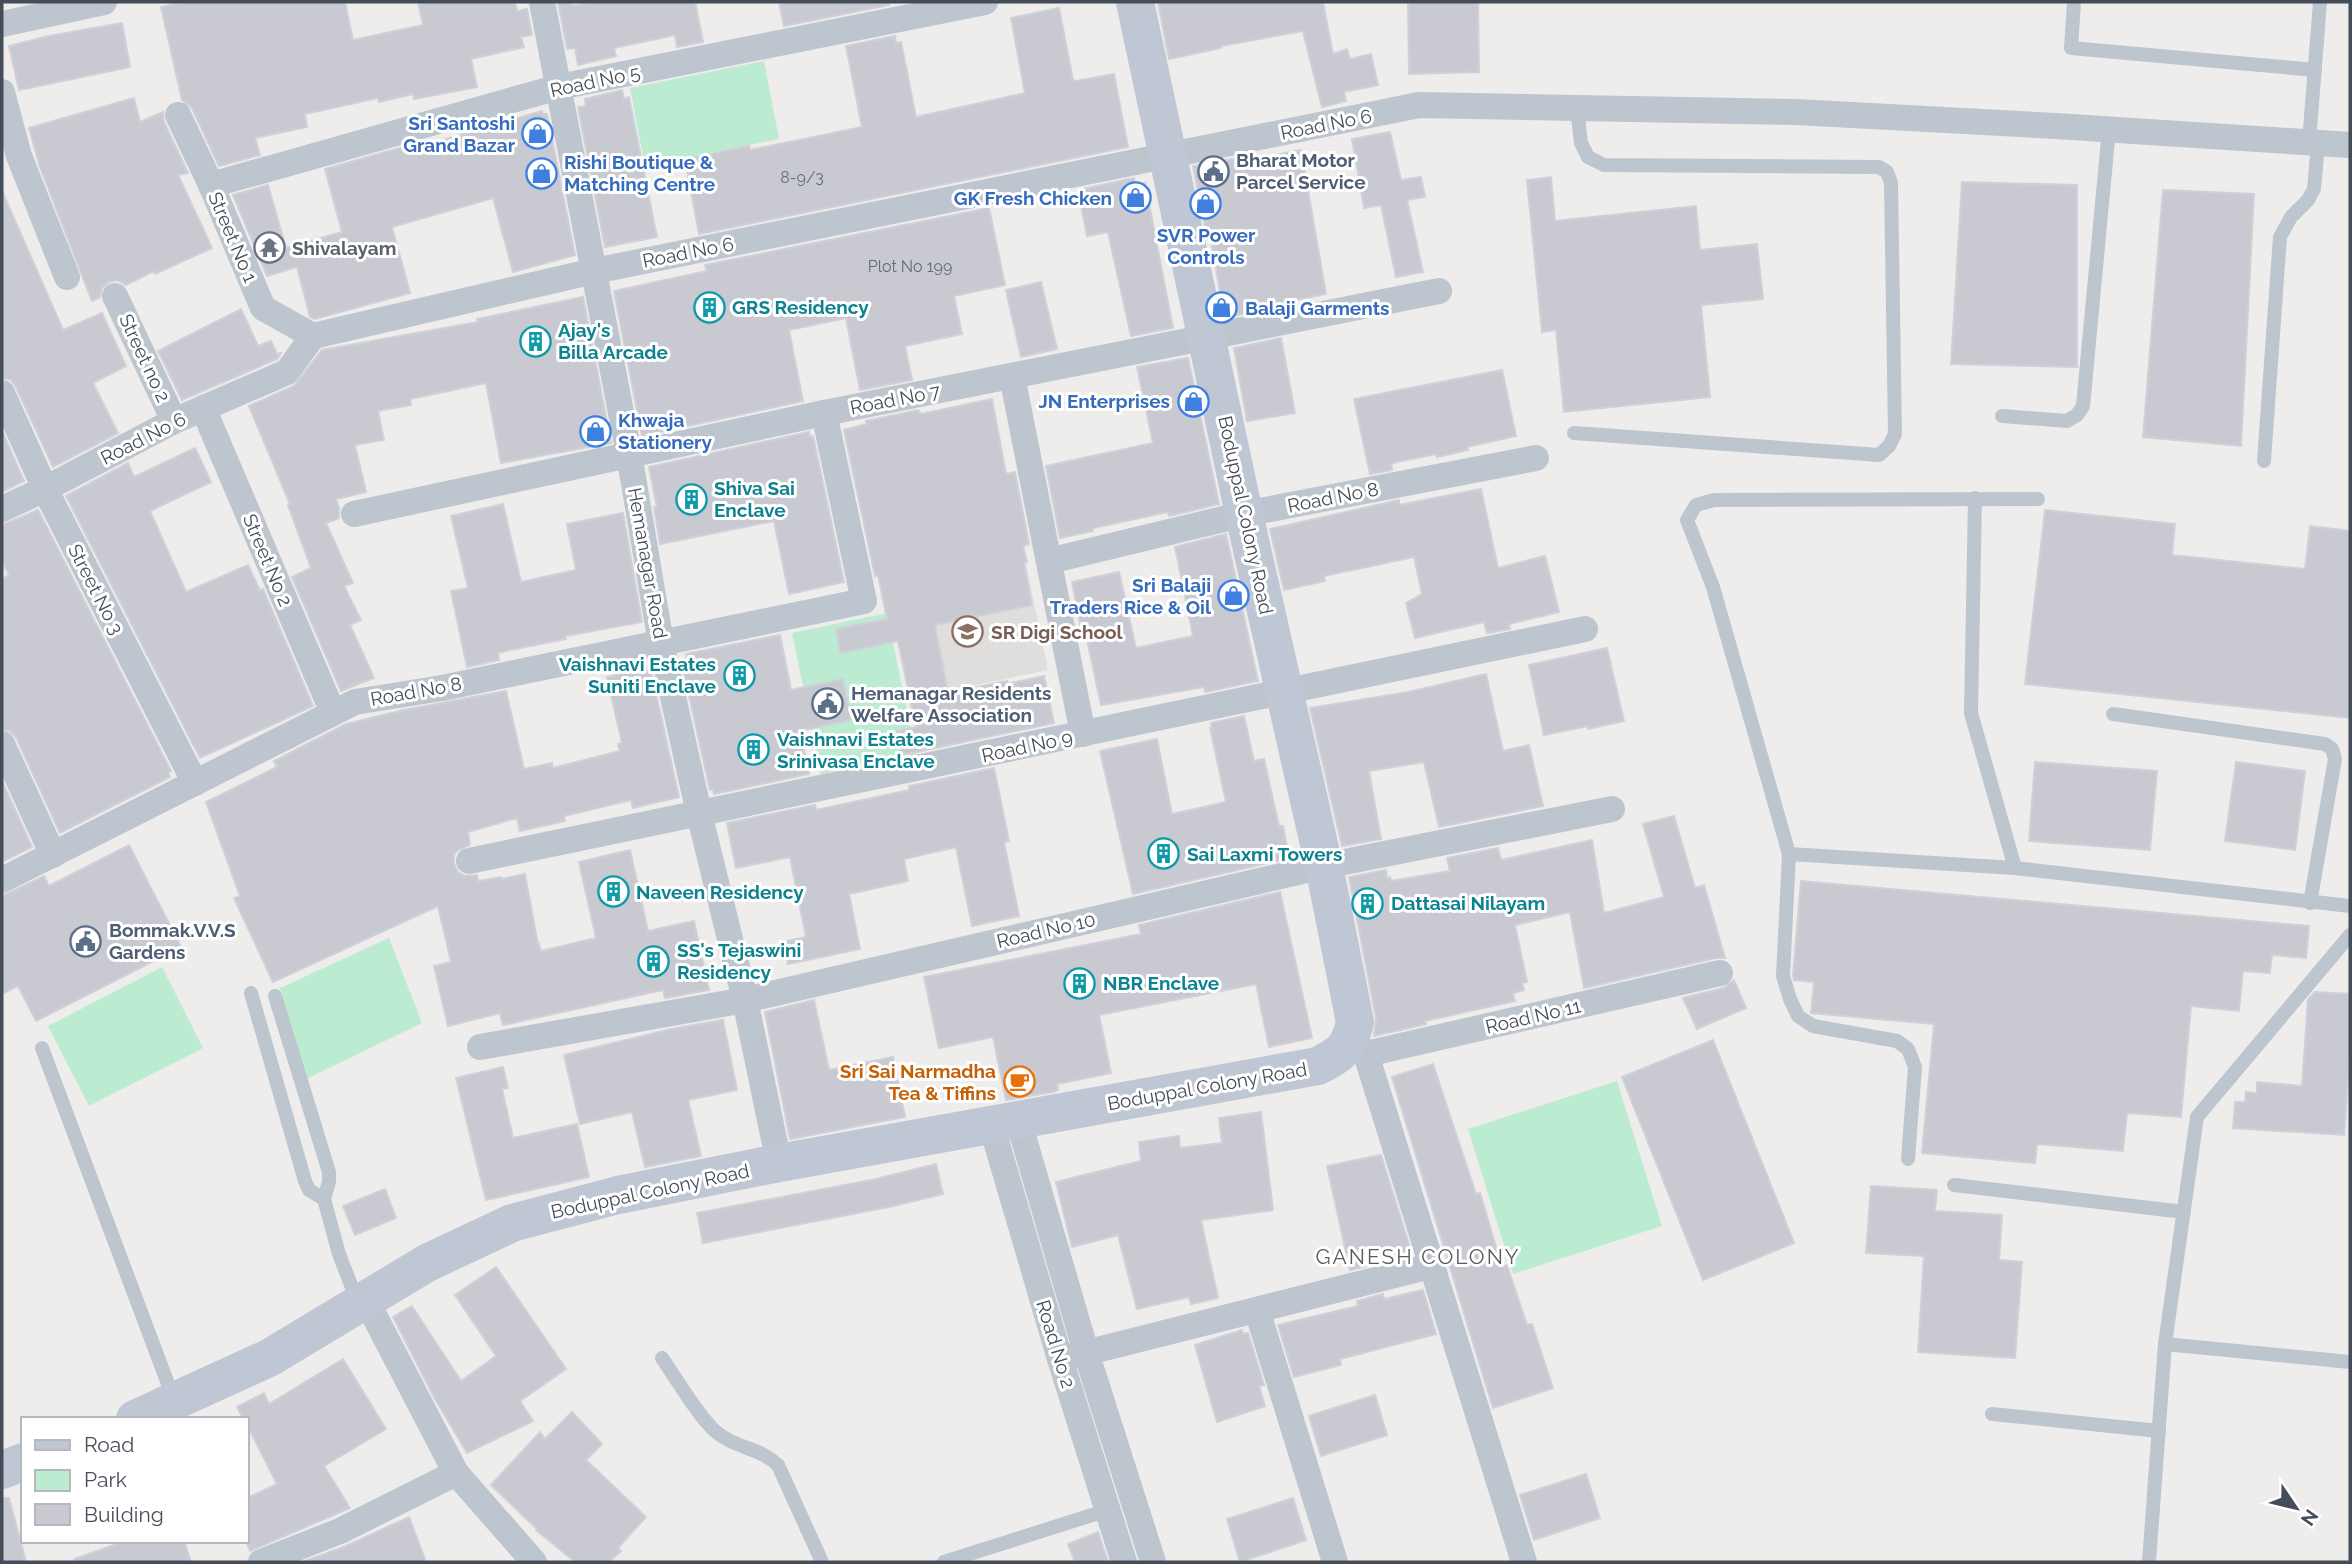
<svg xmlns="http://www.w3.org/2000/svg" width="2352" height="1564" font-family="Raleway,sans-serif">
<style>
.education{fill:#e0dddd}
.green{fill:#bbecd2}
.building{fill:#c9cad1;stroke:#d0d1d8;stroke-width:2}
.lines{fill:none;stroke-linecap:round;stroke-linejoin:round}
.lane{stroke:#bdc5ce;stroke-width:14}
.street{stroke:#bdc5ce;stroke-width:26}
.secondary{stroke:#bfc7d5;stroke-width:38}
.labels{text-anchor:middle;stroke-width:6;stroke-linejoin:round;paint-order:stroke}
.number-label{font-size:16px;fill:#666c76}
.street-label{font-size:19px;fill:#454d58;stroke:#fff}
.shop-label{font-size:19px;font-weight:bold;fill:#366cbe;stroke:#fff;text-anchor:end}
.service-label{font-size:19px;font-weight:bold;fill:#4e5e75;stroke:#fff;text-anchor:start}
.worship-label{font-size:19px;font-weight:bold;fill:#5b616d;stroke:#fff;text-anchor:start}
.culture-label{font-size:19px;font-weight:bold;fill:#0d838f;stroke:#fff;text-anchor:start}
.education-label{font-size:19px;font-weight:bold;fill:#785e54;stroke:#fff;text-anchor:start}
.food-label{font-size:19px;font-weight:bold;fill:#c56008;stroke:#fff;text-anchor:end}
.neighbourhood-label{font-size:21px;letter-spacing:2px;fill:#595c61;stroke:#fff}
</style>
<rect width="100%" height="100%" fill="#efecec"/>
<polygon class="education" points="1026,564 1048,670 910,699 889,593"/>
<g class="green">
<polygon points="764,61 779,139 645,166 630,88"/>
<polygon points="887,613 916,755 821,774 792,633"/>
<polygon points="389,938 422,1023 304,1080 280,988"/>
<polygon points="162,967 203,1048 89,1106 48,1026"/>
<polygon points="1617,1081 1662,1226 1513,1274 1468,1129"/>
</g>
<g class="building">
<polygon points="185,2 345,2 353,40 423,25 418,2 515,2 517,11 527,9 532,35 521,37 524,47 471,59 477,87 414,99 413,94 379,102 378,98 305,114 307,127 255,138 260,155 219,166 192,108 182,100 161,7"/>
<polygon points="558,2 571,2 572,6 591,2 695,2 703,42 677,47 675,35 614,48 616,56 578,65 575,48 567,49"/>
<polygon points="779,2 888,2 889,5 784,26"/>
<polygon points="1158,2 1323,2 1333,54 1347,49 1350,59 1371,54 1378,85 1344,92 1346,101 1322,107 1303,31 1221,46 1221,48 1169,59"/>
<polygon points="1408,2 1478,2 1479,72 1409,74"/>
<polygon points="1059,8 1073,80 1076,81 1114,74 1128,147 699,234 685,159 749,146 750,150 862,127 846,46 895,36 896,43 901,42 916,117 1025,93 1011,18"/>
<polygon points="122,23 130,67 19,90 9,46 49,36"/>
<polygon points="622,90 624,99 629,97 657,237 605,247 578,107 586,106 585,99"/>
<polygon points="134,98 140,122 163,112 164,122 188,173 178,175 212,248 155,274 154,271 126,285 117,280 109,282 102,288 100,297 92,301 40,167 29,128"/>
<polygon points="542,111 543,114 547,114 575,255 513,272 493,198 392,227 410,293 315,319 310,317 297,267 267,276 233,195 268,185 286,248 342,232 325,169 428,140 429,144"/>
<polygon points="1390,132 1401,180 1421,177 1425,197 1407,200 1423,272 1396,277 1381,205 1364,208 1352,139"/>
<polygon points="1301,150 1326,294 1276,304 1276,307 1228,317 1227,313 1224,313 1210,236 1207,236 1193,166 1245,157 1245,161"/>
<polygon points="1551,177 1555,221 1696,206 1700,250 1757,244 1763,299 1701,305 1710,397 1564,412 1556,330 1542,332 1527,180"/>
<polygon points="1134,178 1135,185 1145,183 1173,328 1131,336 1108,232 1087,236 1078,190"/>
<polygon points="1962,182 2077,185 2077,367 1951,364"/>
<polygon points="2163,190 2254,194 2241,446 2143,437"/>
<polygon points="2,191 63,330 102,313 126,366 93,383 118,433 53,467 16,387 11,380 2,378"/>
<polygon points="989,208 1005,285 954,296 962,334 905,346 912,380 860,390 846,318 789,330 803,401 642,436 614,291 707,271 705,265"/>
<polygon points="1041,282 1057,349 1021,357 1006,290"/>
<polygon points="583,297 611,443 501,463 486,383 410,399 411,405 378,411 384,440 355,445 366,492 336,499 339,508 339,518 326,523 353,583 344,586 361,620 350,625 374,678 341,691 292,577 311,568 288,505 290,504 249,406 294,386 322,350 478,322 477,319"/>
<polygon points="241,309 258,346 271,341 277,354 281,353 277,359 182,400 158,351"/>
<polygon points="1281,338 1295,413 1247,421 1234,348"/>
<polygon points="1188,358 1219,504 1169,516 1168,512 1093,528 1093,531 1060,538 1046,466 1153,443 1137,367"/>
<polygon points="1502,370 1516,436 1467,447 1468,450 1437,457 1436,454 1397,462 1391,464 1392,470 1370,474 1354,399"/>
<polygon points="992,399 1006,474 1015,472 1029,544 1023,546 1027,562 1024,563 1032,605 935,625 948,693 1007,681 1007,684 1044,676 1054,723 902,755 897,731 916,727 898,641 840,653 836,629 887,619 878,575 875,576 844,430 867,424 866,421 918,410 921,414"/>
<polygon points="2,431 24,481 2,492"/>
<polygon points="809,432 810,437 813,436 844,582 789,594 774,521 660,544 654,507 657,507 649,467"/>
<polygon points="195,448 211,482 150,511 186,592 248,565 260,591 263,589 313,706 200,758 66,496 128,463 134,477"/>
<polygon points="1481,489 1498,568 1545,556 1559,612 1509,624 1510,629 1487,633 1484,622 1415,638 1406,603 1422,594 1414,557 1324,576 1325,581 1284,590 1270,529 1399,500 1399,505"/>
<polygon points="503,504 521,582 576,570 567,524 623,513 642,622 565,636 566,639 501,652 498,653 499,660 467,667 451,591 468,588 451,516"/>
<polygon points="38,510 171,771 168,773 170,777 60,833 16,737 10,731 2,729 2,579 9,575 2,560 2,525"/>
<polygon points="2045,510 2175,524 2172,555 2305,569 2310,526 2350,531 2350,718 2025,684"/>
<polygon points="1226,534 1258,681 1205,692 1204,687 1101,705 1087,639 1083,640 1072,582 1119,572 1136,648 1193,636 1175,547"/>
<polygon points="780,635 791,690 843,679 851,720 800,731 809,774 714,794 713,789 710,790 681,660 687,658 686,654"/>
<polygon points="1607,648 1624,721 1588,729 1588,726 1544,735 1529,665"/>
<polygon points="650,667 679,797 633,808 631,800 564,816 565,821 520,831 517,818 468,832 470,845 458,850 454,855 454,864 458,872 465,876 477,875 478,881 501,877 502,879 525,874 538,945 539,944 541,951 596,938 579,862 630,850 648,931 694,921 709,990 665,998 663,990 503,1025 500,1013 448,1026 434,966 451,962 438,906 273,982 234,898 240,896 206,802 277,767 274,761 346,724 404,710 506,691 524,769 552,763 553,768 620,751 618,744 622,743 607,677"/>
<polygon points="1486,674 1503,751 1529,745 1543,806 1439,827 1424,762 1369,771 1381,839 1342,846 1310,708 1408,692"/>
<polygon points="1244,716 1254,761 1264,759 1279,826 1283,826 1289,858 1133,894 1100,751 1157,739 1172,814 1226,802 1210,728 1212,728 1211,723"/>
<polygon points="2035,762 2157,771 2150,850 2029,841"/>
<polygon points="2236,762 2305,771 2295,850 2225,841"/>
<polygon points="994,768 1009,841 1004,842 1019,916 972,926 956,847 904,859 908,881 849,894 860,949 788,964 783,942 806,937 790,857 736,868 727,823 815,805 816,810 909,790 909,786"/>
<polygon points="2,781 32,847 2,862"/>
<polygon points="1674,816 1695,888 1704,885 1725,958 1716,958 1584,988 1570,912 1515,925 1527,982 1522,983 1524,990 1513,993 1515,1001 1425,1021 1426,1024 1374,1036 1376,1018 1349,877 1386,870 1387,878 1390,877 1391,881 1450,871 1447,858 1498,848 1501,860 1592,840 1604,913 1664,897 1643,824"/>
<polygon points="129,845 181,947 36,1021 18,986 2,994 2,896 44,876 49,886"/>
<polygon points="1801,881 2309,926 2306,958 2272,955 2270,973 2243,971 2239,1011 2191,1006 2181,1117 2127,1113 2123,1151 2037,1144 2035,1163 1922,1153 1934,1024 1811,1013 1814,982 1794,980 1793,975"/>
<polygon points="1280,892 1312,1038 1269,1047 1256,984 1099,1015 1111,1073 1057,1084 1058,1090 1053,1092 1006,1100 993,1037 939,1048 924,977 1141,934 1139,925"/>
<polygon points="1734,980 1746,1008 1697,1029 1683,998 1724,988"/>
<polygon points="2315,992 2350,994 2350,1051 2344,1135 2233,1128 2235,1102 2245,1102 2246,1092 2257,1093 2257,1082 2302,1086 2308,999"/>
<polygon points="814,1000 829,1070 893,1057 905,1117 790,1139 765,1012"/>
<polygon points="723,1020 737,1090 688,1100 701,1156 645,1167 632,1112 580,1124 564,1055 671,1029"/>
<polygon points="1713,1040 1794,1243 1703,1280 1622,1077"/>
<polygon points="1433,1064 1476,1194 1480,1193 1502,1267 1507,1265 1527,1325 1532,1324 1553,1388 1493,1408 1392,1077"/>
<polygon points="503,1067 508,1088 502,1089 513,1138 577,1124 589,1177 486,1200 456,1078"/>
<polygon points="1261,1112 1273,1210 1201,1220 1218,1298 1191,1304 1189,1297 1137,1309 1118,1235 1072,1247 1056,1182 1141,1161 1139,1142 1179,1136 1180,1148 1222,1143 1219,1118"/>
<polygon points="1381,1155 1411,1251 1375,1259 1376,1264 1350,1270 1327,1166"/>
<polygon points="936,1164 943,1194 894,1206 703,1243 697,1213 876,1179"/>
<polygon points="1871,1186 1937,1190 1935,1211 2002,1215 1999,1260 2022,1262 2015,1358 1918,1352 1924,1256 1866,1253"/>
<polygon points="385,1189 396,1218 355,1235 343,1206"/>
<polygon points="496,1267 566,1369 520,1401 533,1421 467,1453 434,1397 393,1317 412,1306 461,1381 496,1356 455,1295"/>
<polygon points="1423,1290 1436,1334 1340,1359 1341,1365 1294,1377 1278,1325 1358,1306 1357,1301 1383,1294 1384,1299"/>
<polygon points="1242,1330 1243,1334 1248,1333 1264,1385 1259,1386 1265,1406 1217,1422 1195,1345"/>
<polygon points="343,1359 386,1429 324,1466 350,1508 250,1551 247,1543 247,1498 277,1484 247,1425 247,1419 243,1419 237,1407 264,1393 269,1404"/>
<polygon points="1375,1395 1387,1435 1321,1456 1309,1416"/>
<polygon points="572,1412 602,1444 586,1460 646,1517 618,1548 621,1551 609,1562 575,1562 536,1530 537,1529 491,1485 540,1432 545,1439"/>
<polygon points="1586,1474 1600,1518 1534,1540 1520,1495"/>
<polygon points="2,1498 9,1498 26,1562 2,1562"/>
<polygon points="1293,1498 1306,1540 1240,1562 1227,1519"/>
<polygon points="409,1517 426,1562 303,1562 346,1546"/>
<polygon points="1098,1532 1108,1562 1075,1562 1068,1544"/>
<polygon points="125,1541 184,1541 191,1562 75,1562 74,1559"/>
</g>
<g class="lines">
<g class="lane">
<polyline points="2074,2 2071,48 2315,70"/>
<polyline points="2309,142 2320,2"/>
<polyline points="2002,416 2067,421 2077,415 2083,406 2109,129"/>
<polyline points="1574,433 1879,455 1889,446 1895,434 1891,183 1887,172 1879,167 1604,165 1588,157 1581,143 1577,108"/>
<polyline points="2264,461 2280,237 2291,217 2308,200 2314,189 2318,143"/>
<polyline points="1975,498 1971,713 2015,868"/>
<polyline points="2113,714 2325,744 2332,749 2335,759 2310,903"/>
<polyline points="1789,854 2015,868 2350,906"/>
<polyline points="251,993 305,1181 309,1190 324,1199"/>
<polyline points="275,996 329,1172 329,1182 324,1199 339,1254 358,1303"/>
<polyline points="42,1048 174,1400"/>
<polyline points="1908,1159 1915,1067 1908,1049 1897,1041 1813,1026 1798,1016 1790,999 1783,976 1789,854 1713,587 1687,520 1696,505 1714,500 2038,499"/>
<polyline points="1954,1185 2184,1212"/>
<polyline points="2165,1344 2350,1362"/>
<path d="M662 1358C675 1377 699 1417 715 1431 734 1448 759 1447 778 1465L822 1562"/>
<polyline points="1992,1414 2159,1431"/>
<polyline points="944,1562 1108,1510"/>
<polyline points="2149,1562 2165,1344 2197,1117 2350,935"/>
</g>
<g class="street">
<polyline points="542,2 629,454 661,643 699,813 745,1000 779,1163"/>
<polyline points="2,24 104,2"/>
<polyline points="2,92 19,156 67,277"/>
<polyline points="178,115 211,185 263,308 313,336"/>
<polyline points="211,185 559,87 985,2"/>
<polyline points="115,296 174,421"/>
<polyline points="1012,376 1083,734"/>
<polyline points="2,393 45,489 195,783"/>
<polyline points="203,408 333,713"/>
<polyline points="2,509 45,489 174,421 287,372 313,336 594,271 1419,105 1796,112 2056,126 2350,145"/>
<polyline points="354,514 824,413 1439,291"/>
<polyline points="1049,561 1244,514 1536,458"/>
<polyline points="2,744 53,855"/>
<polyline points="469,861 1585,629"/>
<polyline points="2,880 355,702 442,688 864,601 824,413"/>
<polyline points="1355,1043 1366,1054 1720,973"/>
<polyline points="480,1047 745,1000 1324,866 1612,809"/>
<polyline points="1366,1054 1524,1562"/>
<polyline points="1018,1119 1086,1352 1153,1562"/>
<polyline points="991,1124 1060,1359 1124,1562"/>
<polyline points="366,1300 456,1473"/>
<polyline points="1257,1310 1335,1562"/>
<polyline points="1069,1357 1431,1266"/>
<polyline points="261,1562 340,1531 456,1473 534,1562"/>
</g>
<g class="secondary">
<path d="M135 1419 269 1358 427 1263 512 1223 618 1195 779 1163 1318 1066C1341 1054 1349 1049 1355 1022L1324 866 1244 514 1135 2"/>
<polyline points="2,1470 23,1462"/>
</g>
</g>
<defs>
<symbol id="shop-ring" viewBox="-11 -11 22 22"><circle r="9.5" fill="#fff" stroke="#3f7fe0" stroke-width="1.5"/><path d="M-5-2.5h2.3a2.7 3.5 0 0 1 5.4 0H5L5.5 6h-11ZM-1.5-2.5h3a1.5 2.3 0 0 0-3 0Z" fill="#3f7fe0"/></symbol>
<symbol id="civic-ring" viewBox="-11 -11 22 22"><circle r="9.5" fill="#fff" stroke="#5c6f8a" stroke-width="1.5"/><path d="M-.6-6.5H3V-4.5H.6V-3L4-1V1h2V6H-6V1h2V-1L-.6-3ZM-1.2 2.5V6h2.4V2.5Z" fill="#5c6f8a"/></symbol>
<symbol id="temple-ring" viewBox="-11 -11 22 22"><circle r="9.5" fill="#fff" stroke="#6b7280" stroke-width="1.5"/><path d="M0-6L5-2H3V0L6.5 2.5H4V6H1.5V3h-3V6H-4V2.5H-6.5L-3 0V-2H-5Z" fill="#6b7280"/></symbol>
<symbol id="building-ring" viewBox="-11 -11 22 22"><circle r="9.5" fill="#fff" stroke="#0f9aa8" stroke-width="1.5"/><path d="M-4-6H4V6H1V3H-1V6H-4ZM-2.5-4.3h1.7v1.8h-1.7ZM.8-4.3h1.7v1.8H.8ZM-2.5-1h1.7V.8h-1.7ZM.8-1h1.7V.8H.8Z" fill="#0f9aa8"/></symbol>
<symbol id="school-ring" viewBox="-11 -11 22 22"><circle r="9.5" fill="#fff" stroke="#8d6e63" stroke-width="1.5"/><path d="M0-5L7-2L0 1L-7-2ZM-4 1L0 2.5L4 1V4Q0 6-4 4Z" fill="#8d6e63"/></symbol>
<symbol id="cafe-ring" viewBox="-11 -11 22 22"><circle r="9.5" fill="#fff" stroke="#e8710a" stroke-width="1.5"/><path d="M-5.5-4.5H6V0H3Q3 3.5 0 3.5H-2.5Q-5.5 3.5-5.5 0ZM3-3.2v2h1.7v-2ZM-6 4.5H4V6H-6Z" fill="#e8710a"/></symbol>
</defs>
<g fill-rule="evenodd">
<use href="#shop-ring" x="520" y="116" width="35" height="35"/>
<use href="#civic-ring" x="1196" y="154" width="35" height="35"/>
<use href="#shop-ring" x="524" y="156" width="35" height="35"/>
<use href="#shop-ring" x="1118" y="180" width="35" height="35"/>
<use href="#shop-ring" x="1188" y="186" width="35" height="35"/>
<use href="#temple-ring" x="252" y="230" width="35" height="35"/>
<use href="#building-ring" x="692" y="290" width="35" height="35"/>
<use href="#shop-ring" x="1204" y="290" width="35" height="35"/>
<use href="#building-ring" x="518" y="324" width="35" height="35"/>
<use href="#shop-ring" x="1176" y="384" width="35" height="35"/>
<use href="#shop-ring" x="578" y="414" width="35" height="35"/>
<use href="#building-ring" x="674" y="482" width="35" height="35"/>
<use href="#shop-ring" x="1216" y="578" width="35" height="35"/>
<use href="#school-ring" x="950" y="614" width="35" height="35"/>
<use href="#building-ring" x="722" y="658" width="35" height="35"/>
<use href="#civic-ring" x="810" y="686" width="35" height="35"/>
<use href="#building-ring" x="736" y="732" width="35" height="35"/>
<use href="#building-ring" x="1146" y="836" width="35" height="35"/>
<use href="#building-ring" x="596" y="874" width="35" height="35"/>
<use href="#building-ring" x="1350" y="886" width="35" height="35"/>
<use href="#civic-ring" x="68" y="924" width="35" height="35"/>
<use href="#building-ring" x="636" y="944" width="35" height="35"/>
<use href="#building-ring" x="1062" y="966" width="35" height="35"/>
<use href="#cafe-ring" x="1002" y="1064" width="35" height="35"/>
</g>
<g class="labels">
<g class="number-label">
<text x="802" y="183">8-9/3</text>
<text x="910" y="272">Plot No 199</text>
</g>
<g class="street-label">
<text transform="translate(595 81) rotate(-12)" y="7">Road No 5</text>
<text transform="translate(1326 124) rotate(-11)" y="7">Road No 6</text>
<text transform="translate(233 237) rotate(67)" y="7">Street No 1</text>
<text transform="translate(688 252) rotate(-11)" y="7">Road No 6</text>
<text transform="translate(145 358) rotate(65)" y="7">Street no 2</text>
<text transform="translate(895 399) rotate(-11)" y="7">Road No 7</text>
<text transform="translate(143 438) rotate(-27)" y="7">Road No 6</text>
<text transform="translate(1333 497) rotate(-11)" y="7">Road No 8</text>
<text transform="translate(1246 515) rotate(78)" y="7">Boduppal Colony Road</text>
<text transform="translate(268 560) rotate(67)" y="7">Street No 2</text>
<text transform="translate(648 563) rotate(80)" y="7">Hemanagar Road</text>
<text transform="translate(96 589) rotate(63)" y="7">Street No 3</text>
<text transform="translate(416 691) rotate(-10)" y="7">Road No 8</text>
<text transform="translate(1027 746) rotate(-12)" y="7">Road No 9</text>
<text transform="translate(1046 930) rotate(-13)" y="7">Road No 10</text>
<text transform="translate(1533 1016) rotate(-13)" y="7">Road No 11</text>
<text transform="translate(1207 1086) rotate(-10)" y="7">Boduppal Colony Road</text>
<text transform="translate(650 1191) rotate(-12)" y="7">Boduppal Colony Road</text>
<text transform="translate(1056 1344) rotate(73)" y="7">Road No 2</text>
</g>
<g class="shop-label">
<text x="515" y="130">Sri Santoshi<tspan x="515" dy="22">Grand Bazar</tspan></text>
<text x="564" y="169" text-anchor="start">Rishi Boutique &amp;<tspan x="564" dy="22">Matching Centre</tspan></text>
<text x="1112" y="205">GK Fresh Chicken</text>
<text x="1206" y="242" text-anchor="middle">SVR Power<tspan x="1206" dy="22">Controls</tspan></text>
<text x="1245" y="315" text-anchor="start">Balaji Garments</text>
<text x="1170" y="408">JN Enterprises</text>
<text x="618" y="427" text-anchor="start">Khwaja<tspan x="618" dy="22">Stationery</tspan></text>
<text x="1211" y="592">Sri Balaji<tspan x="1211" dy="22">Traders Rice &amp; Oil</tspan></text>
</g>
<g class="service-label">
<text x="1236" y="167">Bharat Motor<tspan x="1236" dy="22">Parcel Service</tspan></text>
<text x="851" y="700">Hemanagar Residents<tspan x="851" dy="22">Welfare Association</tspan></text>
<text x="109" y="937">Bommak.V.V.S<tspan x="109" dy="22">Gardens</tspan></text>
</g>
<g class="worship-label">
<text x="292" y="255">Shivalayam</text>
</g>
<g class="culture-label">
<text x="732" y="314">GRS Residency</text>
<text x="558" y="337">Ajay's<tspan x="558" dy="22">Billa Arcade</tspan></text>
<text x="714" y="495">Shiva Sai<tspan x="714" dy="22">Enclave</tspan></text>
<text x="716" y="671" text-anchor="end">Vaishnavi Estates<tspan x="716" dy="22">Suniti Enclave</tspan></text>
<text x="777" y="746">Vaishnavi Estates<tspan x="777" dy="22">Srinivasa Enclave</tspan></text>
<text x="1187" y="861">Sai Laxmi Towers</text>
<text x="636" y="899">Naveen Residency</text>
<text x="1391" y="910">Dattasai Nilayam</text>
<text x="677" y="957">SS's Tejaswini<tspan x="677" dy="22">Residency</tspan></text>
<text x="1103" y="990">NBR Enclave</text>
</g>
<g class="education-label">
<text x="991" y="639">SR Digi School</text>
</g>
<g class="food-label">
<text x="996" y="1078">Sri Sai Narmadha<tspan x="996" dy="22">Tea &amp; Tiffins</tspan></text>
</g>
<g class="neighbourhood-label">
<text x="1418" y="1264">GANESH COLONY</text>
</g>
</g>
<rect width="2352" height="1564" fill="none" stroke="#454d58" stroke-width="7"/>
<rect x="21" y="1417" width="228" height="126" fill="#ffffff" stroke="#b5b8bc" stroke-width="2"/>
<rect x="35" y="1440" width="35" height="10" fill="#bfc7d5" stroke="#b5b8bc" stroke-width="2"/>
<text x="84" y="1452" font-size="21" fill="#454d58">Road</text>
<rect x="35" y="1470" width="35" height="21" fill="#bbecd2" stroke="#b5b8bc" stroke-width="2"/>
<text x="84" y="1487" font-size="21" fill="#454d58">Park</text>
<rect x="35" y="1504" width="35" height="21" fill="#c9cad1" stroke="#b5b8bc" stroke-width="2"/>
<text x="84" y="1522" font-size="21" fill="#454d58">Building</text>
<g transform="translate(2296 1508) rotate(125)" stroke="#ffffff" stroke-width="5" paint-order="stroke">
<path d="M0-5L12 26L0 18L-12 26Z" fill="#454d58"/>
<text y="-10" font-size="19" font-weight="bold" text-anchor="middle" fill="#454d58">N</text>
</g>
</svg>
